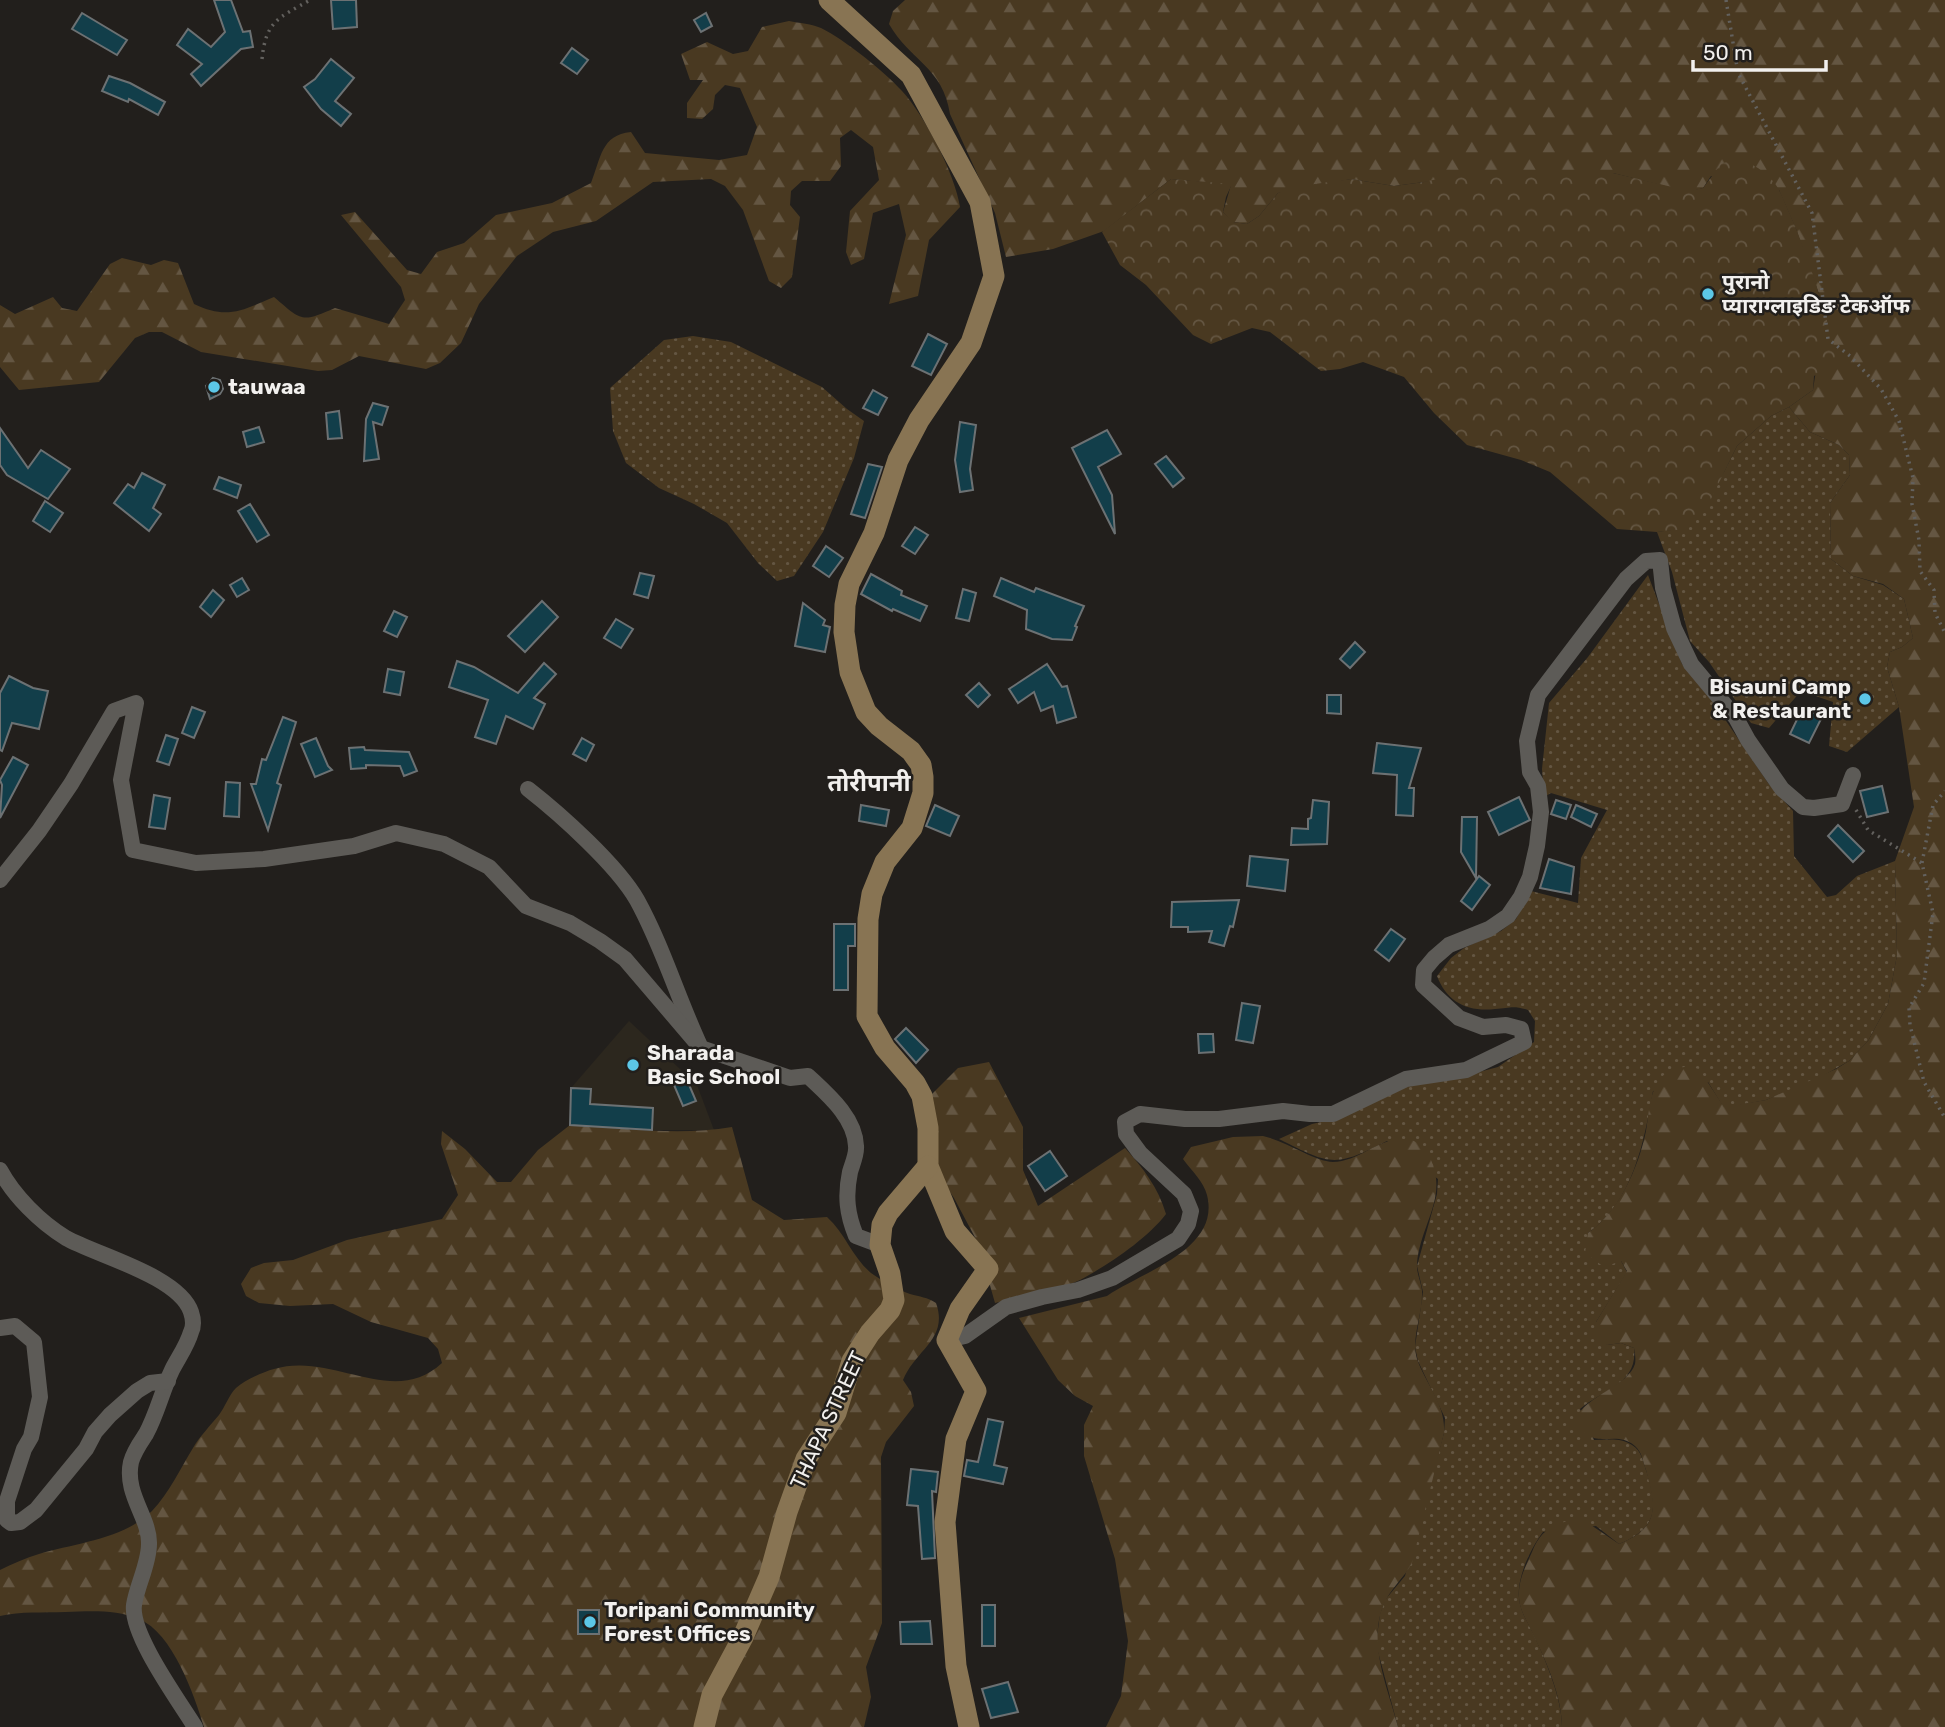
<svg xmlns="http://www.w3.org/2000/svg" width="1945" height="1727" font-family="Rubik,'Noto Sans Devanagari',sans-serif">
<style>
.built{fill:#2c271e}
.grass{fill:url(#grass-dots)}
.forest{fill:url(#forest-firs)}
.park{fill:url(#park-crowns)}
.building{fill:#123e4a;stroke:#6c7173;stroke-width:2}
.lines{fill:none;stroke-linecap:round;stroke-linejoin:round}
.path{stroke:#63615e;stroke-width:3.5;stroke-dasharray:2 5;stroke-linecap:butt}
.street{stroke:#5d5b57;stroke-width:16}
.secondary{stroke:#887453;stroke-width:21}
.poi-dot{fill:#5cc7e7;stroke:#221f1c;stroke-width:2.5}
.labels{text-anchor:middle;stroke-width:5;stroke-linejoin:round;paint-order:stroke}
.poi-label{font-size:21px;font-weight:bold;fill:#f2f0ee;stroke:#221f1c;text-anchor:start}
.street-label{font-size:21px;fill:#f2f0ee;stroke:#221f1c}
.quarter-label{font-size:24px;font-weight:bold;fill:#f2f0ee;stroke:#221f1c}
</style>
<defs>
<pattern id="grass-dots" width="8" height="8" patternUnits="userSpaceOnUse" patternTransform="scale(1.75)"><rect width="8" height="8" fill="#493921"/><path d="M2 2h.1M6 6h.1" fill="none" stroke="#645642" stroke-width="1.8" stroke-linecap="round"/></pattern>
<pattern id="forest-firs" width="22" height="20" patternUnits="userSpaceOnUse" patternTransform="scale(1.75)"><rect width="22" height="20" fill="#493921"/><path d="M5 1l3.5 6h-7zM16 11l3.5 6h-7z" fill="#645642"/></pattern>
<pattern id="park-crowns" width="20" height="18" patternUnits="userSpaceOnUse" patternTransform="scale(1.75)"><rect width="20" height="18" fill="#493921"/><path d="M2 6a3 3 0 1 1 6 0M12 15a3 3 0 1 1 6 0" fill="none" stroke="#645642"/></pattern>
</defs>
<rect width="100%" height="100%" fill="#221f1c"/>
<polygon class="built" points="629,1021 697,1085 714,1130 652,1130 570,1125 571,1088"/>
<g class="grass">
<polygon points="693,336 731,342 822,387 847,409 864,421 854,458 823,532 794,576 777,581 758,563 727,523 694,504 659,488 626,463 613,431 610,388 664,340"/>
<polygon points="1789,407 1810,432 1839,445 1849,455 1850,475 1830,503 1831,559 1853,576 1883,585 1904,599 1913,638 1902,647 1890,652 1887,667 1899,707 1847,752 1829,746 1833,702 1801,691 1769,728 1751,723 1709,662 1690,641 1672,572 1657,532 1686,528 1724,472 1737,446 1771,416"/>
<path d="M1648 575 1682 664 1714 703 1768 783 1793 811 1794 856 1827 897 1836 895 1857 876 1895 861 1897 955 1888 1004 1868 1041 1849 1061 1812 1082 1766 1100 1724 1108 1708 1082 1653 1091C1644 1142 1633 1201 1588 1233L1621 1261 1627 1272 1596 1322 1607 1345 1621 1343 1634 1348C1638 1384 1604 1389 1580 1409L1594 1440C1607 1440 1620 1437 1632 1445 1642 1451 1643 1462 1647 1473 1658 1510 1657 1528 1619 1544L1596 1526 1543 1532C1531 1548 1517 1576 1519 1598 1520 1611 1527 1621 1533 1633 1545 1659 1562 1698 1562 1727H1398L1376 1644 1380 1614 1385 1600 1405 1576 1444 1433 1445 1418 1418 1361 1415 1347 1423 1292 1417 1266 1437 1194 1438 1179 1387 1141C1334 1168 1331 1165 1279 1139L1312 1124 1335 1119 1419 1081 1479 1072 1498 1067 1534 1042 1535 1021 1528 1010C1513 1005 1510 1008 1495 1009 1467 1012 1447 1002 1437 976L1451 958 1464 948 1501 931 1516 919 1531 891 1578 903 1581 858 1607 810 1551 793 1544 797 1542 769 1549 703 1588 657Z"/>
</g>
<g class="forest">
<path d="M905 0H1945V1727H1562C1562 1696 1546 1661 1533 1634 1527 1620 1518 1609 1519 1593 1519 1579 1526 1565 1532 1552 1541 1528 1558 1521 1582 1519L1619 1544C1660 1527 1656 1508 1646 1470 1643 1462 1642 1452 1635 1446 1613 1428 1597 1454 1573 1421 1588 1394 1628 1386 1635 1364 1636 1359 1635 1353 1634 1348L1621 1343 1607 1345 1596 1336V1322L1627 1271 1621 1261 1604 1267 1585 1253 1588 1233C1619 1211 1638 1169 1646 1131 1649 1115 1649 1093 1660 1079 1671 1066 1684 1065 1699 1069L1724 1107 1766 1100 1836 1069 1849 1061 1868 1041 1888 1004 1897 955 1895 861 1914 807 1899 707 1887 667 1890 652 1902 647 1913 638 1904 599 1883 584 1853 576 1831 559 1830 503 1850 475 1849 455 1839 445 1810 432 1789 407 1813 390 1825 311 1796 229 1779 190 1711 176 1703 188 1689 192 1613 173 1424 182 1394 186 1351 179 1278 193 1259 216 1247 224 1232 222 1223 212 1231 185 1171 179 1104 231 1053 249 1006 257 995 213 950 114C943 67 910 61 889 24L893 11Z"/>
<path d="M789 21C799 23 812 24 821 28 845 40 884 71 902 91 925 116 955 174 960 207L929 240 918 296 889 304 906 235 899 204 873 213 864 259 851 265 846 252 850 211 879 180 873 147 851 130 840 138 841 166 830 181H802L791 191 790 205 800 217 792 277 781 288 769 281 743 210 725 186 711 179 653 182 596 221 553 232 517 256 479 304 461 343 440 363 426 369 359 356 332 370 318 371 201 352 162 332H149L135 338 99 382 19 390 0 367V305L15 314 53 297 62 308 77 311 110 264 122 258 151 265 164 260 178 263 194 304C227 320 243 310 274 297 302 321 301 323 335 308L389 324 405 300 401 287 341 215 355 212 407 270 421 274 437 252 464 243 496 215 552 203 591 183C601 158 601 135 631 132L645 153 719 160 747 155 757 127 740 88 725 85 715 95 713 109 702 119 687 118V103L703 80H690L681 54 707 42 733 54 748 51 762 27Z"/>
<path d="M989 1062 1023 1127V1170L1038 1206 1125 1148C1143 1168 1158 1187 1166 1214 1147 1239 1108 1265 1080 1280 1059 1290 1019 1297 995 1303L978 1243 954 1198 938 1174 926 1100 958 1068Z"/>
<path d="M570 1125C623 1128 679 1136 732 1127L752 1200 784 1220 827 1217C845 1233 852 1257 871 1273 881 1280 898 1290 910 1294 920 1297 927 1297 936 1303 949 1339 915 1350 903 1380L911 1392 914 1406 886 1442 881 1457 882 1623 866 1667 871 1697 864 1727H204C194 1695 173 1633 139 1619 116 1609 89 1611 65 1612 43 1613 21 1611 0 1616V1570C12 1564 26 1558 39 1554 76 1543 124 1539 152 1511 169 1493 180 1469 193 1448 200 1436 210 1426 219 1415 225 1407 229 1395 236 1388 245 1380 263 1372 274 1369 333 1351 393 1409 442 1363L438 1349 428 1338 371 1322 333 1304 290 1306 259 1303 246 1296 241 1284 251 1268 264 1263 293 1260 347 1240 442 1219 458 1195 441 1144 442 1131 465 1149 497 1182H511L538 1150Z"/>
<path d="M1263 1136C1286 1141 1314 1161 1333 1162 1361 1162 1385 1131 1414 1141 1420 1144 1426 1150 1429 1156 1450 1196 1420 1224 1417 1264 1416 1274 1423 1285 1422 1295 1422 1316 1411 1338 1417 1359 1426 1385 1446 1404 1444 1433L1412 1563C1404 1578 1390 1589 1384 1604 1367 1643 1388 1688 1398 1727H1106L1121 1696 1128 1641 1115 1559 1084 1456V1425L1093 1406 1075 1396 1058 1380 1019 1318 1107 1296C1141 1272 1221 1250 1207 1195 1204 1182 1191 1170 1183 1159L1191 1147 1233 1137Z"/>
</g>
<path class="park" d="M1734 159C1749 161 1760 168 1771 179 1780 188 1784 201 1789 212 1810 260 1825 311 1838 361L1814 376 1813 390 1789 407 1771 416 1737 446 1708 505 1686 529 1657 532 1617 529 1550 472 1521 460 1467 445 1434 413 1404 377 1363 362 1340 369 1321 371 1270 332 1252 328 1211 344 1193 335 1146 285 1120 265 1102 232 1171 179 1232 184 1226 197 1223 212 1233 222 1247 224 1259 216 1278 193 1293 187 1351 179 1394 186 1424 182 1473 171 1613 173 1689 191 1703 188 1721 164Z"/>
<g class="building">
<polygon points="214,0 231,0 243,32 250,31 253,47 241,49 201,86 191,74 202,64 177,45 188,29 211,47 225,32"/>
<polygon points="331,0 356,0 357,27 333,29"/>
<polygon points="82,13 127,40 117,55 72,29"/>
<polygon points="706,13 712,26 701,32 694,20"/>
<polygon points="572,48 588,60 577,74 561,63"/>
<polygon points="331,59 354,78 335,101 351,114 341,126 321,109 304,87 315,79"/>
<polygon points="109,76 130,83 165,102 158,115 129,99 128,102 102,91"/>
<polygon points="928,334 947,344 931,375 912,366"/>
<polygon points="213,378 220,380 223,389 220,394 210,399 206,386"/>
<polygon points="873,390 887,398 878,415 863,408"/>
<polygon points="373,403 388,407 382,425 373,422 379,459 364,461 366,419"/>
<polygon points="339,411 342,438 328,439 326,413"/>
<polygon points="960,422 976,425 970,469 973,490 960,492 955,460"/>
<polygon points="259,427 264,442 247,447 243,432"/>
<polygon points="0,428 28,468 41,450 70,469 48,499 7,475 0,465"/>
<polygon points="1107,430 1121,454 1098,467 1112,495 1115,534 1072,448"/>
<polygon points="1166,456 1184,478 1173,487 1155,464"/>
<polygon points="868,464 882,467 865,518 851,514"/>
<polygon points="142,473 165,485 153,508 161,514 149,531 114,503 128,484 134,488"/>
<polygon points="219,477 241,485 237,498 214,489"/>
<polygon points="45,501 63,513 50,532 33,521"/>
<polygon points="250,504 269,535 257,542 238,511"/>
<polygon points="915,527 928,535 915,554 902,546"/>
<polygon points="826,546 843,558 829,577 813,566"/>
<polygon points="640,573 654,576 648,598 634,594"/>
<polygon points="871,574 902,591 901,595 927,606 920,621 893,609 892,611 861,594"/>
<polygon points="242,578 249,590 237,597 230,585"/>
<polygon points="1001,578 1034,592 1036,588 1084,606 1075,626 1077,627 1072,640 1052,639 1026,629 1027,610 994,596"/>
<polygon points="963,589 976,593 969,621 956,618"/>
<polygon points="213,590 224,600 211,617 200,607"/>
<polygon points="542,601 558,617 525,652 508,636"/>
<polygon points="803,603 825,620 823,625 830,627 825,652 795,646"/>
<polygon points="394,611 407,617 397,637 384,631"/>
<polygon points="616,619 633,629 621,648 604,638"/>
<polygon points="1355,642 1365,652 1350,668 1340,659"/>
<polygon points="457,661 474,667 518,693 544,663 556,674 534,698 545,704 533,729 506,716 496,744 475,737 488,700 449,687"/>
<polygon points="1047,664 1062,687 1067,686 1076,717 1057,723 1053,706 1041,711 1034,692 1018,703 1009,689"/>
<polygon points="388,669 404,672 400,695 384,692"/>
<polygon points="9,676 33,688 48,691 39,729 12,723 2,751 0,750 0,693"/>
<polygon points="979,683 990,695 978,707 966,695"/>
<polygon points="1327,695 1341,695 1341,714 1327,713"/>
<polygon points="192,707 205,712 194,738 182,733"/>
<polygon points="1803,707 1822,717 1809,743 1790,734"/>
<polygon points="283,717 296,722 277,783 281,785 268,830 251,784 256,784 262,759 266,760"/>
<polygon points="166,735 178,739 169,765 157,761"/>
<polygon points="316,738 328,766 332,770 315,777 301,744"/>
<polygon points="582,738 594,745 586,761 573,754"/>
<polygon points="1377,743 1421,748 1409,788 1414,788 1413,816 1396,815 1397,775 1373,773"/>
<polygon points="364,747 365,750 409,752 417,771 404,776 400,766 366,765 366,768 351,769 349,748"/>
<polygon points="13,757 28,765 0,818 2,785 0,780"/>
<polygon points="226,782 240,783 239,817 224,816"/>
<polygon points="1882,786 1888,812 1867,817 1860,791"/>
<polygon points="154,795 170,798 165,829 149,827"/>
<polygon points="1519,797 1530,820 1499,835 1488,812"/>
<polygon points="1313,800 1329,802 1327,844 1291,845 1292,828 1308,829 1308,819 1311,818"/>
<polygon points="1556,800 1571,805 1566,819 1551,814"/>
<polygon points="861,805 889,810 886,826 859,821"/>
<polygon points="935,805 959,816 950,836 926,826"/>
<polygon points="1576,805 1597,814 1591,827 1571,817"/>
<polygon points="1462,817 1477,817 1476,878 1461,852"/>
<polygon points="1838,825 1864,851 1853,862 1828,836"/>
<polygon points="1250,856 1288,860 1285,891 1247,886"/>
<polygon points="1549,859 1574,867 1571,894 1540,888"/>
<polygon points="1479,876 1490,885 1472,910 1461,901"/>
<polygon points="1239,900 1233,927 1230,926 1224,946 1209,942 1212,931 1188,932 1188,927 1171,927 1172,902"/>
<polygon points="834,924 855,924 855,946 848,946 848,990 834,990"/>
<polygon points="1391,929 1405,939 1389,961 1375,950"/>
<polygon points="1242,1003 1260,1006 1253,1043 1236,1040"/>
<polygon points="906,1028 928,1050 916,1063 895,1039"/>
<polygon points="1198,1034 1213,1034 1214,1052 1199,1053"/>
<polygon points="687,1080 696,1101 683,1106 674,1085"/>
<polygon points="571,1088 591,1089 590,1104 653,1108 652,1130 570,1125"/>
<polygon points="1050,1151 1067,1176 1045,1191 1028,1166"/>
<polygon points="988,1419 1003,1422 994,1465 1007,1468 1003,1484 964,1476 967,1460 978,1462"/>
<polygon points="911,1469 938,1472 936,1492 932,1491 935,1558 922,1559 918,1506 907,1505"/>
<rect x="982" y="1605" width="13" height="41"/>
<rect x="578" y="1610" width="21" height="24"/>
<polygon points="930,1621 932,1644 901,1644 900,1622"/>
<polygon points="1008,1682 1018,1712 991,1718 982,1689"/>
</g>
<g class="lines">
<g class="path">
<polyline points="1726,0 1738,73 1812,213 1828,339 1850,356 1881,389 1899,421 1913,478 1912,504 1919,540 1920,571 1934,590 1935,613 1945,633"/>
<path d="M262 59C266 20 279 18 310 0"/>
<polyline points="1856,810 1868,830 1922,863 1933,913 1924,983 1909,1008 1910,1025 1924,1082 1945,1118"/>
<polyline points="1922,863 1933,805 1945,791"/>
</g>
<g class="street">
<path d="M528 789C560 814 617 865 637 900 663 947 678 999 701 1048L790 1078 808 1076C827 1094 855 1117 856 1146 857 1154 852 1165 850 1172 845 1196 847 1214 856 1236L880 1245"/>
<polyline points="0,880 39,831 71,784 114,711 136,703 121,780 133,850 196,863 264,859 354,846 396,833 444,844 489,867 526,906 570,923 600,941 625,959 701,1048"/>
<path d="M0 1170C14 1196 40 1222 66 1238 96 1255 179 1276 191 1312 193 1318 194 1326 191 1332 187 1346 178 1358 172 1370 162 1391 157 1414 146 1434 140 1443 134 1451 131 1462 124 1494 150 1518 149 1544 149 1564 137 1585 134 1605 130 1634 179 1701 195 1727"/>
<polyline points="0,1328 15,1326 34,1342 40,1397 31,1437 24,1449 7,1501 7,1520 11,1523 20,1522 36,1510 86,1449 95,1432 110,1415 137,1391 150,1383 168,1381"/>
<polyline points="947,1340 965,1336 1006,1307 1042,1297 1078,1290 1112,1278 1178,1239 1188,1224 1191,1211 1184,1194 1140,1153 1126,1134 1125,1122 1140,1114 1185,1119 1219,1119 1283,1111 1310,1114 1333,1114 1406,1079 1466,1070 1524,1042 1521,1029 1506,1025 1483,1027 1459,1018 1423,985 1424,970 1434,958 1449,945 1489,929 1508,916 1521,897 1530,877 1537,846 1541,812 1538,786 1530,772 1527,741 1538,695 1626,579 1646,561 1660,560 1663,588 1674,628 1691,664 1736,718 1748,740 1782,789 1803,807 1814,808 1842,804 1853,775"/>
</g>
<g class="secondary">
<polyline points="829,0 911,75 980,202 994,276 971,343 919,420 898,460 874,533 849,584 845,605 844,632 850,672 866,712 879,726 911,751 921,765 923,777 923,793 912,828 885,862 872,894 868,919 867,1016 885,1048 915,1083 922,1096 928,1128 928,1166 955,1231 988,1269 960,1309 947,1340 976,1391 956,1439 945,1522 956,1666 969,1727"/>
<polyline points="704,1727 712,1695 743,1637 769,1577 787,1512 806,1459 836,1413 852,1361 870,1333 890,1310 894,1300 890,1274 880,1245 882,1225 888,1213 928,1166"/>
</g>
</g>
<g class="poi-dot">
<circle cx="1708" cy="294" r="7"/>
<circle cx="214" cy="387" r="7"/>
<circle cx="1865" cy="699" r="7"/>
<circle cx="633" cy="1065" r="7"/>
<circle cx="590" cy="1622" r="7"/>
</g>
<g class="labels">
<g class="poi-label">
<text x="1722" y="289">पुरानो<tspan x="1722" dy="24">प्याराग्लाइडिङ टेकऑफ</tspan></text>
<text x="228" y="394">tauwaa</text>
<text x="1851" y="694" text-anchor="end">Bisauni Camp<tspan x="1851" dy="24">&amp; Restaurant</tspan></text>
<text x="647" y="1060">Sharada<tspan x="647" dy="24">Basic School</tspan></text>
<text x="604" y="1617">Toripani Community<tspan x="604" dy="24">Forest Offices</tspan></text>
</g>
<g class="street-label">
<text transform="translate(828 1420) rotate(-65)" y="7">THAPA STREET</text>
</g>
<g class="quarter-label">
<text x="869" y="791">तोरीपानी</text>
</g>
</g>
<path d="M1693 60v10h133v-10" fill="none" stroke="#f2f0ee" stroke-width="3.5"/>
<text x="1703" y="60" font-size="21" fill="#f2f0ee" stroke="#221f1c" stroke-width="5" paint-order="stroke">50 m</text>
</svg>
